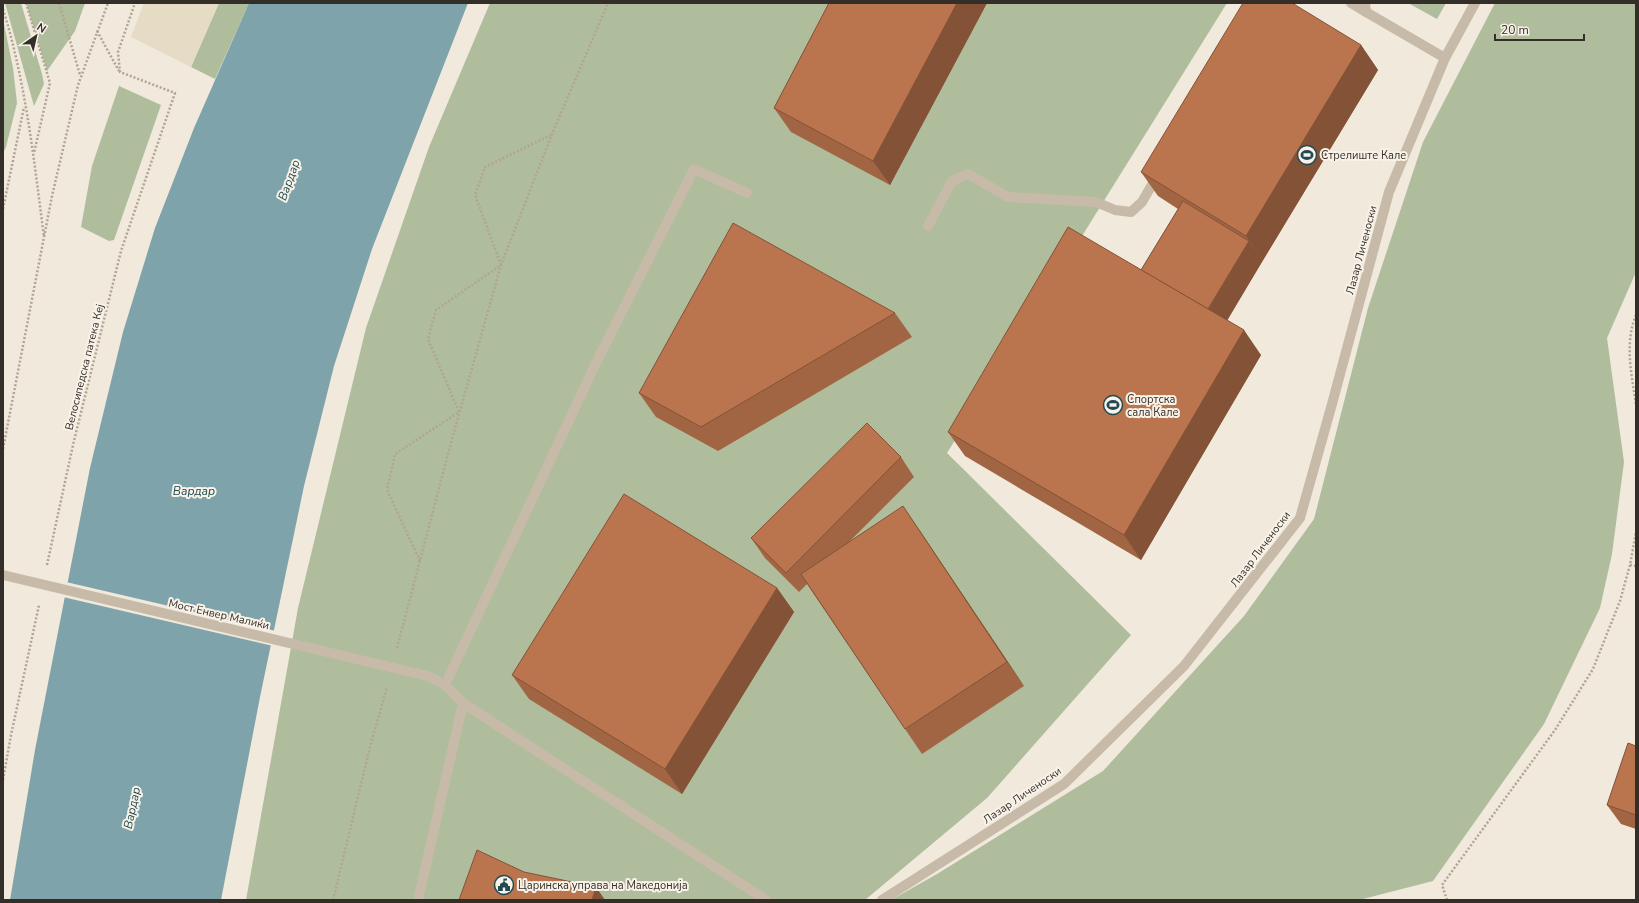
<svg xmlns="http://www.w3.org/2000/svg" width="1639" height="903" font-family="'Nunito Sans',sans-serif">
<style>
.green{fill:#afbd9d}
.plaza{fill:#e6dbc4}
.water{fill:#7ea3aa}
.pier{fill:#f0e9dc}
.lines{fill:none;stroke-linecap:round;stroke-linejoin:round}
.path{stroke:#b2a493;stroke-width:2.5;stroke-dasharray:2 2;stroke-linecap:butt}
.minor{stroke:#c7baa9;stroke-width:10}
.minor-bridge{stroke:#c7baa9;stroke-width:10}
.wall{fill:#a16543}
.shaded-wall{fill:#835237}
.building{fill:#bb754e;stroke:#835237}
.labels{text-anchor:middle;stroke-width:4;stroke-linejoin:round;paint-order:stroke}
.poi-label{font-size:11px;fill:#342e28;stroke:#f8f2e8;text-anchor:start}
.street-label{font-size:11px;fill:#342e28;stroke:#f8f2e8}
.water-label{font-size:12px;font-style:italic;fill:#214a52;stroke:#f8f2e8}
</style>
<rect width="100%" height="100%" fill="#f0e9dc"/>
<g class="green">
<polygon points="5,3 21,3 42,74 44,84 34,106"/>
<polygon points="26,3 85,3 75,31 47,71"/>
<polygon points="219,3 249,3 215,79 191,67"/>
<polygon points="490,3 1227,3 947,453 1131,635 987,798 865,900 246,900 298,608 366,328 429,147"/>
<polygon points="1408,3 1446,3 1437,19"/>
<polygon points="1495,3 1636,3 1636,272 1607,338 1624,462 1612,554 1600,608 1544,724 1433,881 1359,900 891,900 937,874 1103,771 1244,616 1314,519 1368,308 1423,142"/>
<polygon points="3,19 13,68 17,103 6,147 3,153"/>
<polygon points="119,86 161,105 114,240 109,241 81,227 92,166"/>
</g>
<polygon class="plaza" points="144,3 219,3 191,67 131,37"/>
<polygon class="water" points="249,3 468,3 372,249 334,366 304,486 260,697 221,900 10,900 35,750 90,468 123,332 155,228 194,128"/>
<polygon class="pier" points="66,582 276,631 273,646 63,597"/>
<g class="lines">
<g class="path">
<polyline points="26,3 50,83 34,153"/>
<polyline points="59,3 80,75"/>
<path d="M3 9C26 83 34 161 44 237"/>
<polyline points="97,31 119,71"/>
<polyline points="3,209 24,107"/>
<path d="M1636 315C1624 344 1632 376 1636 405"/>
<polyline points="3,449 52,196 78,85 108,3"/>
<polyline points="420,561 387,490 395,454 459,412 428,339 436,310 501,265 475,195 485,167 551,135"/>
<polyline points="47,565 73,445 121,251 175,93 120,72 118,52 135,3"/>
<polyline points="1630,565 1636,566"/>
<polyline points="397,648 449,450 501,265 552,134 608,3"/>
<polyline points="3,780 11,735 39,605"/>
<polyline points="333,900 370,747 387,687"/>
<polyline points="1447,900 1442,885 1555,730 1593,669 1620,601 1630,565 1636,532"/>
</g>
<g class="minor">
<polyline points="1351,3 1366,12"/>
<polyline points="1365,3 1366,12 1445,58"/>
<polyline points="928,226 952,181 968,174 1008,197 1096,202 1115,210 1131,212 1142,202 1157,176"/>
<polyline points="428,676 445,685 463,703 766,900"/>
<polyline points="445,685 594,367 694,169 747,193"/>
<polyline points="418,900 463,703"/>
<polyline points="882,900 1064,784 1184,666 1300,518 1332,404 1389,192 1445,58 1475,3"/>
</g>
<polyline class="minor-bridge" points="3,575 428,676"/>
</g>
<g class="wall">
<polygon points="829,3 987,3 890,185 791,132 774,108"/>
<polygon points="1361,45 1378,70 1227,320 1261,355 1141,560 965,456 948,432 1141,270 1178,209 1158,196 1141,172"/>
<polygon points="895,313 912,337 718,451 656,417 639,393"/>
<polygon points="901,457 914,477 848,543 920,531 1024,686 922,754 905,729 807,584 799,592 765,558 751,538"/>
<polygon points="777,588 794,612 682,794 529,699 512,675"/>
<polygon points="1636,746 1636,829 1621,824 1607,805"/>
</g>
<g class="shaded-wall">
<polygon points="957,3 987,3 890,185 873,161"/>
<polygon points="1361,45 1378,70 1263,260 1246,236"/>
<polygon points="1249,241 1263,260 1221,331 1207,312"/>
<polygon points="1244,330 1261,355 1141,560 1124,535"/>
<polygon points="903,506 920,531 1024,686 1007,662"/>
<polygon points="777,588 794,612 682,794 665,769"/>
<polygon points="596,887 605,900 592,900"/>
</g>
<g class="building">
<polygon points="829,3 957,3 873,161 774,108"/>
<polygon points="1243,3 1292,3 1361,45 1246,236 1141,172"/>
<polygon points="1183,201 1249,241 1208,309 1141,270"/>
<polygon points="733,223 895,313 701,427 639,393"/>
<polygon points="1068,227 1244,330 1124,535 948,432"/>
<polygon points="867,423 901,457 786,573 751,538"/>
<polygon points="624,494 777,588 665,769 512,675"/>
<polygon points="903,506 1007,662 905,729 801,574"/>
<polygon points="1628,743 1636,746 1636,815 1607,805"/>
<polygon points="477,850 524,872 596,887 592,900 459,900"/>
</g>
<defs>
<symbol id="stadium-ring" viewBox="-11 -11 22 22"><circle r="9.5" fill="#f8f2e8" stroke="#214a52" stroke-width="1.5"/><path d="M0-5a6.5 5 0 1 0 0 10a6.5 5 0 1 0 0-10ZM-3.5-1.8h7v3.6h-7Z" fill="#214a52"/></symbol>
<symbol id="civic-ring" viewBox="-11 -11 22 22"><circle r="9.5" fill="#f8f2e8" stroke="#214a52" stroke-width="1.5"/><path d="M-.6-6.5H3V-4.5H.6V-3L4-1V1h2V6H-6V1h2V-1L-.6-3ZM-1.2 2.5V6h2.4V2.5Z" fill="#214a52"/></symbol>
</defs>
<g fill-rule="evenodd">
<use href="#stadium-ring" x="1296" y="144" width="22" height="22"/>
<use href="#stadium-ring" x="1102" y="394" width="22" height="22"/>
<use href="#civic-ring" x="493" y="874" width="22" height="22"/>
</g>
<g class="labels">
<g class="poi-label">
<text x="1321" y="159">Стрелиште Кале</text>
<text x="1127" y="403">Спортска<tspan x="1127" dy="13">сала Кале</tspan></text>
<text x="518" y="889">Царинска управа на Македонија</text>
</g>
<g class="street-label">
<text transform="translate(1361 250) rotate(-75)" y="4">Лазар Личеноски</text>
<text transform="translate(84 367) rotate(-76)" y="4">Велосипедска патека Кеј</text>
<text transform="translate(1260 549) rotate(-53)" y="4">Лазар Личеноски</text>
<text transform="translate(219 614) rotate(13)" y="4">Мост Енвер Малиќи</text>
<text transform="translate(1022 795) rotate(-34)" y="4">Лазар Личеноски</text>
</g>
<g class="water-label">
<text transform="translate(289 180) rotate(-70)" y="4">Вардар</text>
<text x="194" y="495">Вардар</text>
<text transform="translate(132 808) rotate(-78)" y="4">Вардар</text>
</g>
</g>
<rect width="1639" height="903" fill="none" stroke="#342e28" stroke-width="8"/>
<g transform="translate(36 36) rotate(34)" stroke="#f8f2e8" stroke-width="3" paint-order="stroke">
<path d="M0-3L7 15L0 10L-7 15Z" fill="#342e28"/>
<text y="-6" font-size="11" font-weight="bold" text-anchor="middle" fill="#342e28">N</text>
</g>
<path d="M1495 34v6h89v-6" fill="none" stroke="#342e28" stroke-width="2"/>
<text x="1501" y="34" font-size="12" fill="#342e28" stroke="#f8f2e8" stroke-width="3" paint-order="stroke">20 m</text>
</svg>
